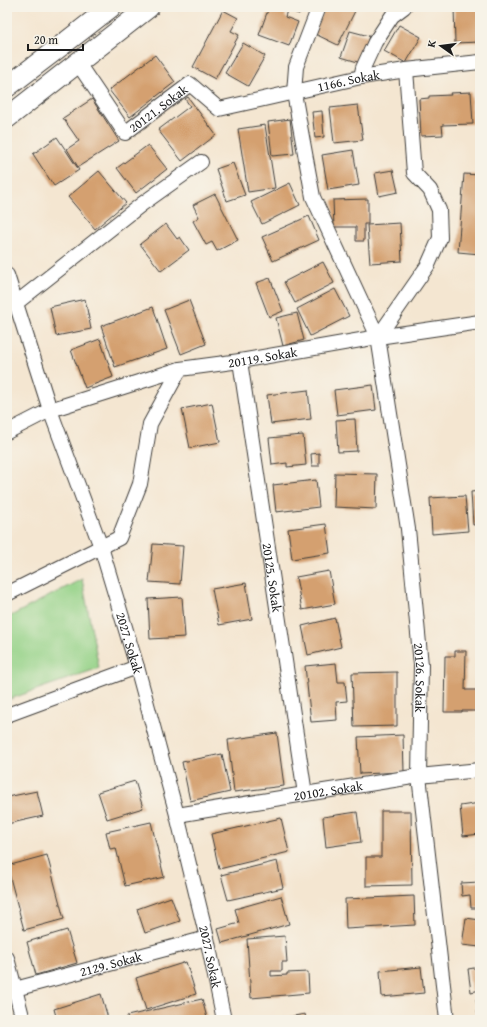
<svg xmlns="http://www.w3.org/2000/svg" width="487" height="1027" font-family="'Gentium Book Plus',serif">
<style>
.green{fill:#94d287;stroke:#587752}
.building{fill:#d4a06f}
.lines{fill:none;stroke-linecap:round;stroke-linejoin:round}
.minor-casing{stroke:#3c3a37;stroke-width:16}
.secondary-casing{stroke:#3c3a37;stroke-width:22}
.minor{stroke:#fff;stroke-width:14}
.secondary{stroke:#fff;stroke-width:20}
.labels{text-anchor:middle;stroke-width:3.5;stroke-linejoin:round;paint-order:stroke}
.street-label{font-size:13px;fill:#1c1c1c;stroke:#f7f3e8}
</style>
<rect width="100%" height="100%" fill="#f7f3e8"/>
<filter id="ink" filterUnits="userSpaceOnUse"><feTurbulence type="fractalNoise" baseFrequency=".025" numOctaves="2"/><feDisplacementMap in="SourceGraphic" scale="8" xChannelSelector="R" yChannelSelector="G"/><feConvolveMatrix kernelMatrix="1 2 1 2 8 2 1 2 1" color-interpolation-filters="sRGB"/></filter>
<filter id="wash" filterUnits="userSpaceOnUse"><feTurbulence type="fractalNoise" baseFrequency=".012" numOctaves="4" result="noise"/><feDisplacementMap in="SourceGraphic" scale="16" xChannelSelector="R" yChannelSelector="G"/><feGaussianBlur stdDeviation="0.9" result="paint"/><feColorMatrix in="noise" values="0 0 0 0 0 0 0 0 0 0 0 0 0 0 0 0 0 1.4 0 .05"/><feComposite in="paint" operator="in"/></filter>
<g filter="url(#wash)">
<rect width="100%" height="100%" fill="#f4e6d1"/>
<polygon class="green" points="82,579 99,668 7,700 7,618"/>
<g id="blocks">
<g class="building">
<polygon points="269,7 302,7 299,14 287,10 285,17 298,22 289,46 259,35"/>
<polygon points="326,7 357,7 338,45 313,33"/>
<polygon points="454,7 480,7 480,42 455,43"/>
<polygon points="223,10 238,18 231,31 239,35 215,79 193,67"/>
<polygon points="399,25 421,37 406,63 384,51"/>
<polygon points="350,31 369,36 361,63 341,57"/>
<polygon points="243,43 265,56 248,86 225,73"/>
<polygon points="155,55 175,82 130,117 109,90"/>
<polygon points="471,92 473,124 442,125 443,135 421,136 419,99 429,98 429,96 451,95 450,93"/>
<polygon points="188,97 216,135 182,161 158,130 190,106 185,99"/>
<polygon points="92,99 119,141 78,167 67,149 79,141 63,118"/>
<polygon points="358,105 363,140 334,143 330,108"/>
<polygon points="322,111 324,137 315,138 312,112"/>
<polygon points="290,119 294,154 272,156 268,122"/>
<polygon points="265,125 275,188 248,192 238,129"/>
<polygon points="57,137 79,170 54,186 33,154"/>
<polygon points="148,145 167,169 136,193 117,168"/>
<polygon points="353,150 359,185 328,190 322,155"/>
<polygon points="233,163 245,195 227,201 216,169"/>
<polygon points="393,170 398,192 379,196 375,173"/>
<polygon points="99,171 126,203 95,229 68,197"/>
<polygon points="464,174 480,175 480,254 458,252"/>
<polygon points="290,183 300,205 262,224 251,202"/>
<polygon points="215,194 238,240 217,251 212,242 206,245 193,221 199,217 193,205"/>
<polygon points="368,199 368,224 364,224 364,241 356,241 356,227 334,227 333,200"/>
<polygon points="309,216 319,240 273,261 262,237"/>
<polygon points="400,223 402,261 370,263 367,225"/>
<polygon points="166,224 177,239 180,237 189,250 161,271 140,244"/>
<polygon points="323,262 334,283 295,303 284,282"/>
<polygon points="270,278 283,311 269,317 256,283"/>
<polygon points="335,289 349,316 310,336 297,309"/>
<polygon points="85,299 91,329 56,336 50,307"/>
<polygon points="189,300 206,344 181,354 164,310"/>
<polygon points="153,307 167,349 115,367 101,326"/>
<polygon points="297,313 304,340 283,346 276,318"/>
<polygon points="100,339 113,377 85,388 71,350"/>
<polygon points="373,385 376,410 337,415 334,390"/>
<polygon points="308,390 311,419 271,424 267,395"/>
<polygon points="212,403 220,442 190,448 182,409"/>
<polygon points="355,419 357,451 338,452 336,420"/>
<polygon points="303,435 306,465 287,467 287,463 272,465 269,438"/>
<polygon points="319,453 319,466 312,466 311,454"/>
<polygon points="335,473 377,474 376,509 334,507"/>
<polygon points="316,480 319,507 276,512 273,485"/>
<polygon points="480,491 480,524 473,525 471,492"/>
<polygon points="465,496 468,531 432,534 430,498"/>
<polygon points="326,524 330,553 292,559 288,529"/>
<polygon points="153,544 183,546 180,584 149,582"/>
<polygon points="329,571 335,604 302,610 296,577"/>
<polygon points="246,583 252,619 219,625 212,589"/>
<polygon points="182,597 185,637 150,639 148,599"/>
<polygon points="335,618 341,647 308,655 302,626"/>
<polygon points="455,651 466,651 465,690 480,690 480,711 462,711 462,712 444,712 445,656 455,656"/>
<polygon points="336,663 338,682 345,682 347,701 336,702 337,720 311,722 305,666"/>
<polygon points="397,672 397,726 354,727 352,673"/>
<polygon points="277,733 284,786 234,792 228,740"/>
<polygon points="403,735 404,772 360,774 358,737"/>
<polygon points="222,754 230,792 190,801 182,762"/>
<polygon points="135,781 143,808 107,819 98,792"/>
<polygon points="37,791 43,816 7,824 7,797"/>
<polygon points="480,803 480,834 463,836 460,806"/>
<polygon points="381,811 411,811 412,885 366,886 366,857 381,857"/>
<polygon points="357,812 361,842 326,847 323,817"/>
<polygon points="281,818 289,852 219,869 211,834"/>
<polygon points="151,822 164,877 125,886 116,848 110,849 106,832"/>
<polygon points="47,855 64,919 24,930 7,866"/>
<polygon points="277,861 283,888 228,900 221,875"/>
<polygon points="480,882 480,908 471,908 470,895 462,896 461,883"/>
<polygon points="281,896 289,924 222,943 218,929 239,923 235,909"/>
<polygon points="414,896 415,925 346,929 345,899"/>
<polygon points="171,897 180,921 145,933 137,909"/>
<polygon points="466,918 480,920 480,947 462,945"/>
<polygon points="67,930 77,963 36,975 27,942"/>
<polygon points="285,936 287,962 282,962 282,971 271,971 271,976 287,975 287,973 308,972 309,993 251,998 247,939"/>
<polygon points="186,962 196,994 146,1010 136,978"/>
<polygon points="421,967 424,993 382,997 380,971"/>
<polygon points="480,967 480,990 471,992 468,969"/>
<polygon points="101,994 108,1018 103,1020 57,1020 54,1009"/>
<polygon points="480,998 480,1020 478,1020 476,999"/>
<polygon points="202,999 207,1018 196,1020 128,1020 127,1016"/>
<polygon points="305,1014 306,1020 278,1020 278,1019"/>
</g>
</g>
</g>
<g filter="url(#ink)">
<use href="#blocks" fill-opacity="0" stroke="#3c3a37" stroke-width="1"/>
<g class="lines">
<defs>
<g id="minor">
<path id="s1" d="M319 7 296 67 294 93 313 197 378 337 408 529 421 665 419 776 447 1020"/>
<path id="s2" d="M77 62 125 133 190 84 219 109 361 77 406 70 480 62"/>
<polyline points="361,77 363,68 375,42 392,16 404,7"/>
<path id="s3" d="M7 275 50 410 101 547 137 667 177 815 207 938 224 1020"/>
<polyline points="15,304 142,204 201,162"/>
<polyline points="378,337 428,265 440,238 439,210 430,190 414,173 406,70"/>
<path id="s4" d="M240 361 305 794"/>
<path id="s5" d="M7 432 50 410 180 369 240 361 378 337 480 322"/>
<polyline points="7,594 119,538 140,484 150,424 180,369"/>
<polyline points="7,715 137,667"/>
<path id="s6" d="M177 815 305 794 419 776 480 770"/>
<polyline points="7,958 23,1020"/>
<path id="s7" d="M15 989 207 938"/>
</g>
<g id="secondary">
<polyline points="7,87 66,42 111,7"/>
<polyline points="7,118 149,7"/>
</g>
</defs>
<use href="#minor" class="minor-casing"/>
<use href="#secondary" class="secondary-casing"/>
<use href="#minor" class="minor"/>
<use href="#secondary" class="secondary"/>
</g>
</g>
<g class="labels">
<g class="street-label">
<text dy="5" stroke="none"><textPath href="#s2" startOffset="338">1166. Sokak</textPath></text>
<text dy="5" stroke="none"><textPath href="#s2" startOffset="127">20121. Sokak</textPath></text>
<text dy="5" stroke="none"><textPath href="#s5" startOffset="268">20119. Sokak</textPath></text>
<text dy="5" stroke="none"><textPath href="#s4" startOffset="219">20125. Sokak</textPath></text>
<text dy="5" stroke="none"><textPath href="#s3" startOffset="388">2027. Sokak</textPath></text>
<text dy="5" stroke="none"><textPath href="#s1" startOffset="694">20126. Sokak</textPath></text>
<text dy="5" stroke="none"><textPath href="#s6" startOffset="153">20102. Sokak</textPath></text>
<text dy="5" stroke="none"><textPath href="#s3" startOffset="712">2027. Sokak</textPath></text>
<text dy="5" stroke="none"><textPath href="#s7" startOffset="99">2129. Sokak</textPath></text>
</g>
</g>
<rect width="487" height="1027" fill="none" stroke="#f7f3e8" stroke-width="24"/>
<g transform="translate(441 46) rotate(284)" stroke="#f7f3e8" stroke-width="3" paint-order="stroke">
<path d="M0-3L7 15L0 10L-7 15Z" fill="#1c1c1c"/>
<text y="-6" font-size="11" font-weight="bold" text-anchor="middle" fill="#1c1c1c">K</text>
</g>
<path d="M28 44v6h55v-6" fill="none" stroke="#1c1c1c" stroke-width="2"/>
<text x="34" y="44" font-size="12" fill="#1c1c1c" stroke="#f7f3e8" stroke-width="3" paint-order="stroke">20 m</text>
</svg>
